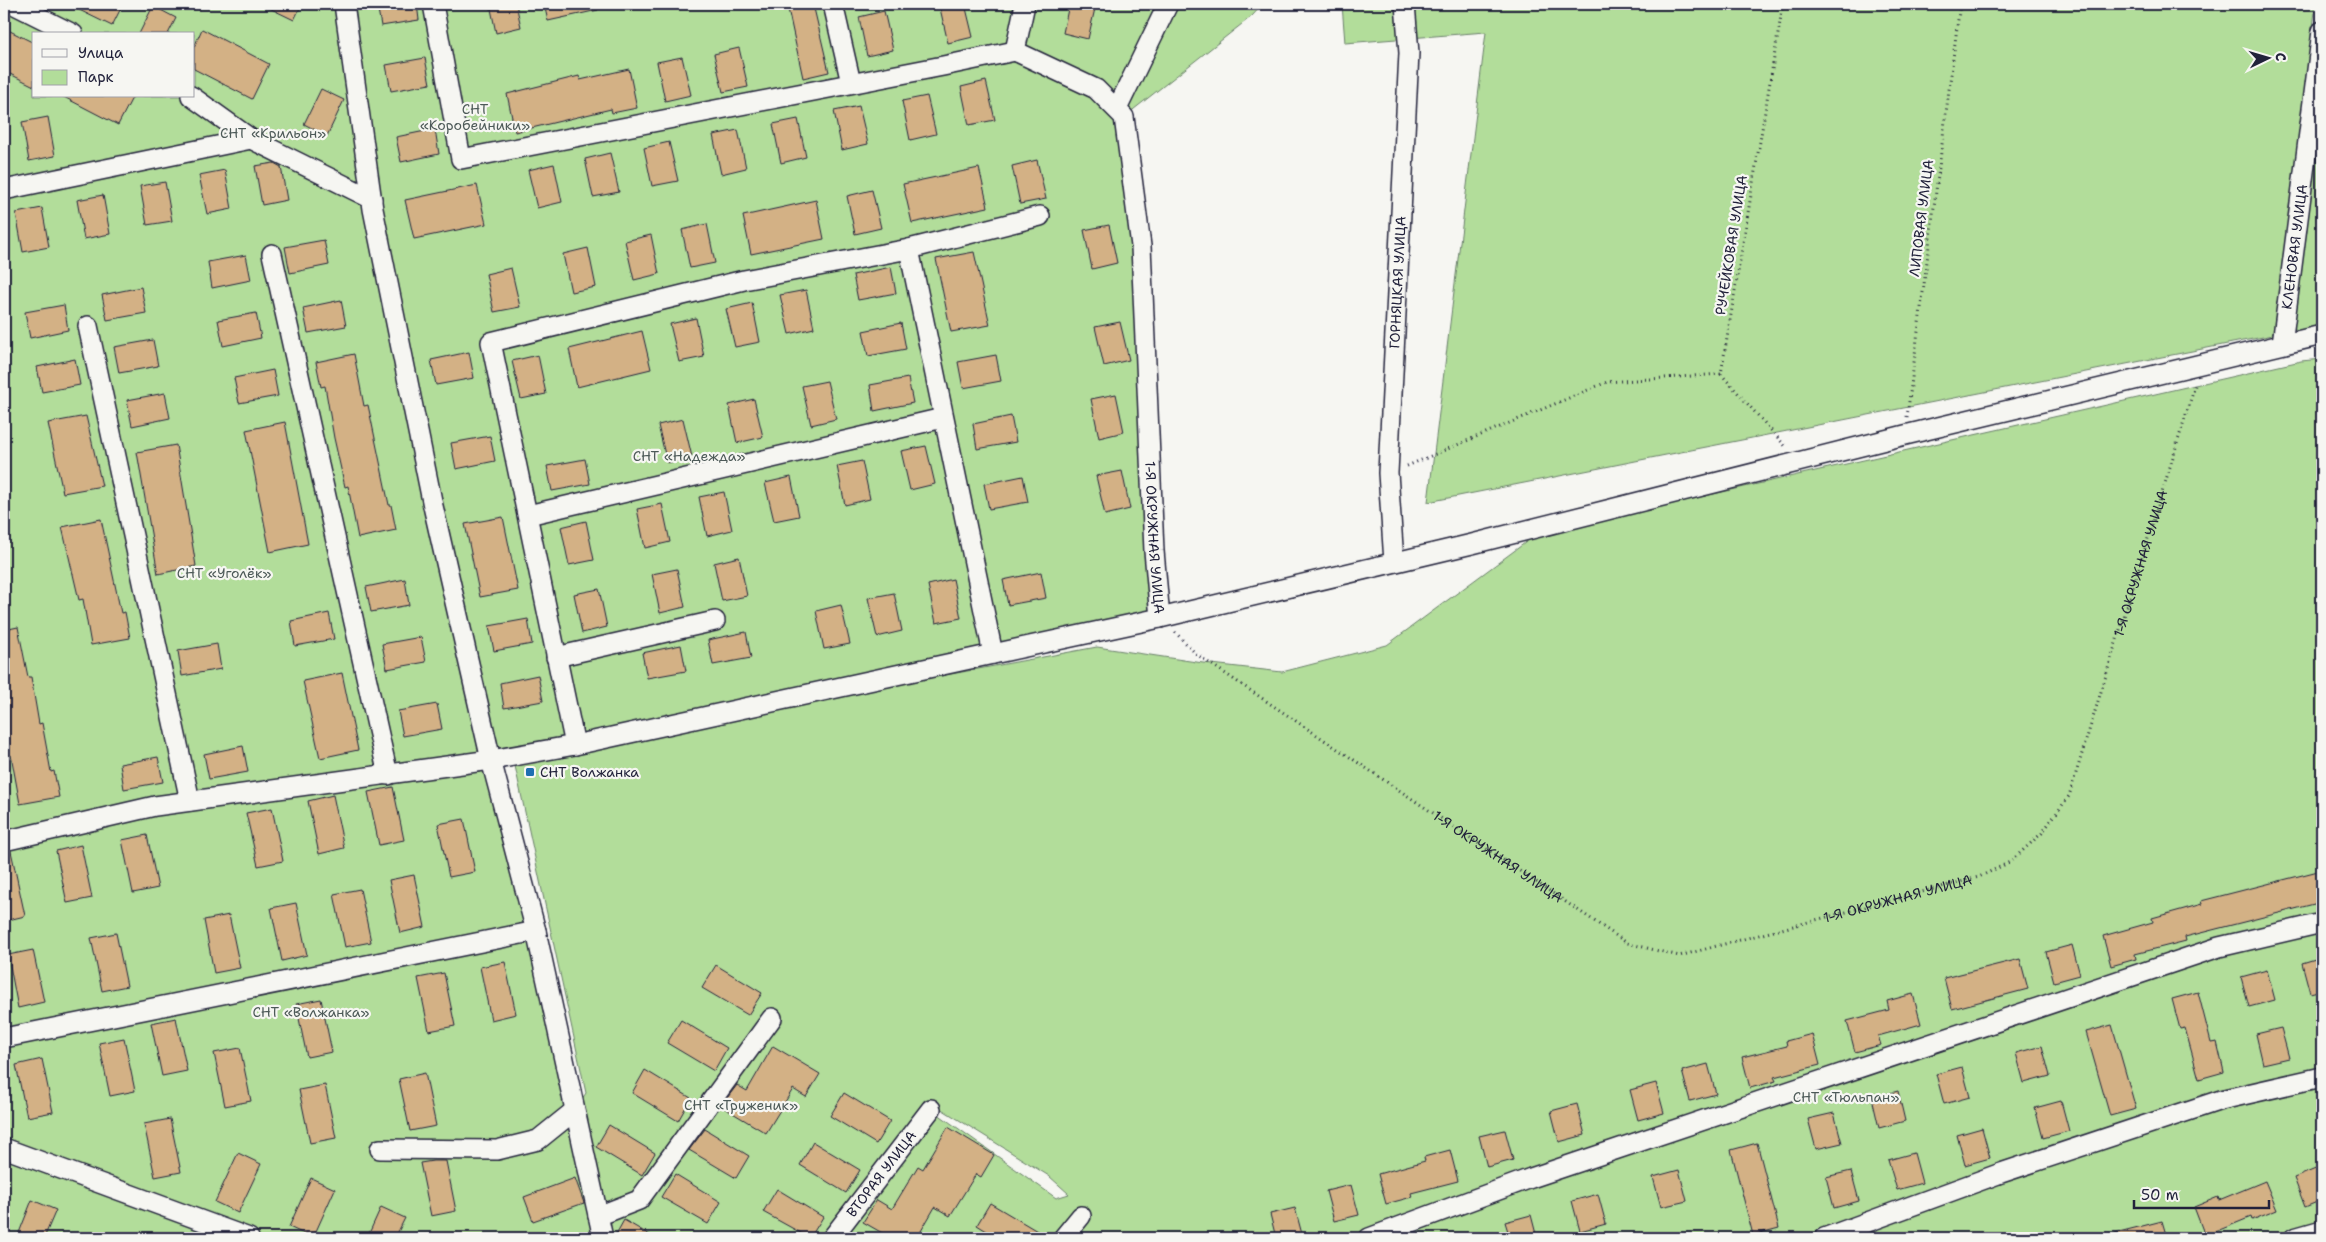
<svg xmlns="http://www.w3.org/2000/svg" width="2326" height="1242" font-family="'Shantell Sans',sans-serif">
<style>
.green{fill:#b2dd9a;stroke:#6a806a;fill-rule:evenodd}
.building{fill:#d3b185;stroke:#22223b}
.lines{fill:none;stroke-linecap:round;stroke-linejoin:round}
.minor-casing{stroke:#22223b;stroke-width:22}
.path{stroke:#22223b;stroke-width:3;stroke-dasharray:1 4;stroke-linecap:butt}
.minor{stroke:#f6f6f2;stroke-width:19}
.poi-dot{fill:#1f6fb2;stroke:#f6f6f2;stroke-width:2}
.labels{text-anchor:middle;stroke-width:4.5;stroke-linejoin:round;paint-order:stroke}
.park-label{font-size:14px;fill:#4d5a58;stroke:#f6f6f2}
.street-label{font-size:14px;fill:#22223b;stroke:#f6f6f2}
.poi-label{font-size:14px;fill:#22223b;stroke:#f6f6f2;text-anchor:start}
</style>
<rect width="100%" height="100%" fill="#f6f6f2"/>
<filter id="ink" filterUnits="userSpaceOnUse"><feTurbulence type="fractalNoise" baseFrequency=".02" numOctaves="2"/><feDisplacementMap in="SourceGraphic" scale="10" xChannelSelector="R" yChannelSelector="G"/><feConvolveMatrix kernelMatrix="1 2 1 2 8 2 1 2 1" color-interpolation-filters="sRGB"/></filter>
<g filter="url(#ink)">
<g class="green">
<path d="M4 4H1263L1252 16 1124 117 1160 618 491 760 574 1111 586 1093 515 766 838 695 1097 647 1203 663 1282 672 1387 645 1537 534 2301 361 2322 359V1238H4ZM34 34H194V96H34ZM935 1105 1049 1176 1069 1194 1056 1198 931 1109Z"/>
<polygon points="1342,4 2316,4 2273,335 1428,502 1486,32 1345,43"/>
<polygon points="2322,118 2322,327 2297,332 2292,324"/>
</g>
<g class="building">
<polygon points="67,4 123,4 112,26"/>
<polygon points="261,4 302,4 294,20"/>
<polygon points="377,4 417,4 419,20 381,26"/>
<polygon points="490,4 516,4 521,27 496,33"/>
<polygon points="544,4 597,4 598,10 548,21"/>
<polygon points="787,4 813,4 829,72 803,78"/>
<polygon points="939,4 965,4 973,37 948,43"/>
<polygon points="1069,4 1096,4 1088,39 1063,33"/>
<polygon points="153,6 176,18 168,34 139,34"/>
<polygon points="884,11 893,50 867,56 859,17"/>
<polygon points="4,28 34,43 34,86 4,71"/>
<polygon points="202,29 269,64 252,99 194,69 194,47"/>
<polygon points="739,48 748,87 723,92 714,54"/>
<polygon points="682,57 691,95 665,101 657,62"/>
<polygon points="425,58 430,84 391,91 386,65"/>
<polygon points="629,69 637,108 612,113 611,109 515,132 507,94 579,76 580,80"/>
<polygon points="986,81 995,120 969,125 961,87"/>
<polygon points="321,89 344,100 327,136 304,124"/>
<polygon points="62,96 133,96 118,125"/>
<polygon points="927,96 936,134 910,140 902,101"/>
<polygon points="859,106 868,144 842,150 834,111"/>
<polygon points="48,117 55,156 29,161 22,122"/>
<polygon points="798,119 806,157 781,163 773,124"/>
<polygon points="435,129 439,154 401,162 396,137"/>
<polygon points="738,130 746,168 721,174 713,135"/>
<polygon points="669,142 678,181 652,186 644,148"/>
<polygon points="610,153 619,192 593,197 585,159"/>
<polygon points="1037,160 1046,199 1020,204 1012,166"/>
<polygon points="274,163 281,167 287,200 262,205 255,166"/>
<polygon points="554,164 562,202 537,208 528,170"/>
<polygon points="979,168 988,207 912,223 903,184"/>
<polygon points="225,170 232,209 207,214 199,175"/>
<polygon points="165,182 172,221 147,225 140,186"/>
<polygon points="477,185 486,224 414,239 405,200"/>
<polygon points="872,190 881,228 855,234 847,196"/>
<polygon points="103,195 110,234 84,239 77,200"/>
<polygon points="816,200 824,239 751,254 743,216"/>
<polygon points="42,208 49,247 23,252 16,213"/>
<polygon points="707,224 715,263 690,268 682,230"/>
<polygon points="1109,225 1117,263 1092,269 1084,230"/>
<polygon points="651,235 659,274 634,280 625,241"/>
<polygon points="324,240 329,265 290,273 285,247"/>
<polygon points="588,248 596,287 571,292 563,254"/>
<polygon points="974,252 990,325 951,332 936,259"/>
<polygon points="246,255 251,280 212,288 208,262"/>
<polygon points="891,267 896,293 858,300 853,275"/>
<polygon points="511,268 520,307 494,312 486,274"/>
<polygon points="141,287 146,313 107,320 102,295"/>
<polygon points="806,290 814,328 789,334 780,295"/>
<polygon points="341,300 346,326 308,333 303,308"/>
<polygon points="752,303 760,342 735,347 726,309"/>
<polygon points="64,305 68,330 30,338 25,312"/>
<polygon points="256,313 261,338 223,346 218,320"/>
<polygon points="696,318 704,357 679,362 670,324"/>
<polygon points="1120,322 1129,360 1104,366 1095,327"/>
<polygon points="901,323 906,349 868,356 863,331"/>
<polygon points="642,331 651,369 577,387 569,349"/>
<polygon points="153,340 158,366 119,373 114,347"/>
<polygon points="469,352 474,378 436,385 431,360"/>
<polygon points="354,354 364,406 368,405 389,505 391,505 396,530 358,538 348,486 345,487 334,438 325,386 321,387 316,362"/>
<polygon points="538,355 546,394 521,399 512,361"/>
<polygon points="996,355 1001,381 963,388 958,362"/>
<polygon points="75,359 80,385 42,392 37,367"/>
<polygon points="273,370 278,396 239,403 234,378"/>
<polygon points="908,378 913,403 874,411 870,385"/>
<polygon points="827,381 836,419 811,425 802,386"/>
<polygon points="165,393 170,418 132,426 127,400"/>
<polygon points="1116,394 1124,432 1099,438 1091,399"/>
<polygon points="754,399 763,437 737,443 729,405"/>
<polygon points="86,416 102,486 63,493 48,423"/>
<polygon points="1011,416 1016,442 977,449 973,424"/>
<polygon points="683,419 692,457 667,463 658,425"/>
<polygon points="285,422 308,544 270,552 246,430"/>
<polygon points="490,436 495,461 456,469 451,443"/>
<polygon points="176,445 196,566 158,574 137,452"/>
<polygon points="926,446 935,484 910,490 901,451"/>
<polygon points="585,459 590,484 552,491 547,466"/>
<polygon points="862,461 870,499 845,505 837,466"/>
<polygon points="1122,471 1130,509 1105,515 1096,476"/>
<polygon points="1023,476 1028,502 989,509 984,484"/>
<polygon points="791,477 799,516 774,521 765,483"/>
<polygon points="724,492 732,530 707,536 699,497"/>
<polygon points="662,504 670,542 645,548 637,509"/>
<polygon points="503,517 518,590 480,597 465,524"/>
<polygon points="101,519 121,613 125,612 130,638 91,645 83,599 79,600 62,527"/>
<polygon points="586,521 594,560 569,565 561,527"/>
<polygon points="739,557 747,596 722,601 714,563"/>
<polygon points="677,569 685,607 660,613 652,574"/>
<polygon points="1041,572 1046,598 1008,605 1003,580"/>
<polygon points="405,579 409,605 371,612 366,587"/>
<polygon points="953,579 961,618 936,623 928,585"/>
<polygon points="599,589 607,627 582,633 574,594"/>
<polygon points="894,593 902,631 877,637 868,598"/>
<polygon points="841,605 850,644 824,649 816,611"/>
<polygon points="329,613 334,639 295,646 291,621"/>
<polygon points="528,619 532,644 494,651 489,626"/>
<polygon points="18,627 28,677 31,677 39,724 42,723 51,772 54,771 59,797 20,804 11,755 8,756 4,732 4,630"/>
<polygon points="746,632 751,658 713,665 708,640"/>
<polygon points="421,637 426,662 387,669 382,644"/>
<polygon points="217,644 221,669 182,676 178,651"/>
<polygon points="681,645 686,671 647,678 642,653"/>
<polygon points="342,673 358,750 320,758 303,681"/>
<polygon points="538,675 543,701 504,708 500,683"/>
<polygon points="437,704 442,729 403,736 398,711"/>
<polygon points="243,746 248,772 209,779 204,754"/>
<polygon points="158,757 163,782 124,789 120,764"/>
<polygon points="393,787 404,840 379,845 368,792"/>
<polygon points="333,795 344,848 319,854 308,801"/>
<polygon points="272,808 283,861 258,866 246,813"/>
<polygon points="464,819 475,872 449,877 438,824"/>
<polygon points="147,835 158,888 133,893 122,840"/>
<polygon points="81,845 92,898 67,903 56,851"/>
<polygon points="11,851 25,916 4,921 4,852"/>
<polygon points="2322,870 2322,902 2185,937 2186,941 2135,954 2136,959 2111,966 2103,936 2153,922 2152,918 2202,904 2201,901"/>
<polygon points="414,875 425,927 400,933 389,880"/>
<polygon points="360,889 371,942 345,947 334,894"/>
<polygon points="296,903 307,955 282,961 271,908"/>
<polygon points="229,915 240,968 214,973 204,920"/>
<polygon points="116,933 127,986 102,991 91,938"/>
<polygon points="2072,945 2080,975 2054,982 2046,952"/>
<polygon points="33,950 44,1002 18,1008 8,955"/>
<polygon points="2322,957 2322,990 2310,993 2302,963"/>
<polygon points="2020,959 2028,989 1952,1009 1944,978"/>
<polygon points="505,962 516,1014 491,1020 480,967"/>
<polygon points="716,965 762,993 748,1015 702,988"/>
<polygon points="2267,970 2275,1000 2249,1007 2241,977"/>
<polygon points="444,973 455,1026 429,1031 418,978"/>
<polygon points="2198,992 2211,1043 2217,1042 2224,1072 2199,1079 2185,1028 2180,1029 2172,999"/>
<polygon points="1913,994 1921,1024 1878,1036 1881,1045 1855,1052 1847,1021 1889,1010 1887,1001"/>
<polygon points="321,999 332,1052 307,1057 296,1004"/>
<polygon points="176,1018 187,1071 162,1076 151,1023"/>
<polygon points="681,1020 727,1048 714,1071 667,1043"/>
<polygon points="2112,1025 2136,1109 2110,1116 2086,1032"/>
<polygon points="2281,1028 2289,1058 2263,1064 2256,1034"/>
<polygon points="1812,1034 1820,1065 1774,1077 1776,1081 1750,1088 1742,1057 1787,1046 1786,1041"/>
<polygon points="124,1038 135,1091 110,1096 99,1043"/>
<polygon points="773,1046 820,1074 806,1097 793,1089 766,1133 721,1106 737,1085 747,1091"/>
<polygon points="2042,1046 2050,1076 2024,1083 2016,1053"/>
<polygon points="240,1048 251,1101 225,1106 214,1053"/>
<polygon points="42,1059 53,1112 27,1117 16,1065"/>
<polygon points="1708,1064 1716,1094 1690,1101 1682,1071"/>
<polygon points="1962,1067 1970,1097 1944,1104 1936,1074"/>
<polygon points="645,1070 691,1098 678,1121 632,1093"/>
<polygon points="425,1073 436,1126 410,1131 399,1079"/>
<polygon points="1656,1083 1664,1113 1638,1120 1630,1090"/>
<polygon points="325,1085 336,1138 310,1143 299,1090"/>
<polygon points="1898,1091 1905,1121 1879,1128 1872,1098"/>
<polygon points="844,1093 890,1121 876,1144 830,1116"/>
<polygon points="2061,1101 2069,1131 2043,1138 2035,1108"/>
<polygon points="1577,1104 1585,1135 1559,1142 1551,1111"/>
<polygon points="1834,1113 1842,1143 1816,1149 1808,1119"/>
<polygon points="170,1119 181,1172 155,1177 144,1124"/>
<polygon points="609,1125 655,1153 642,1175 596,1147"/>
<polygon points="948,1127 994,1155 981,1177 976,1174 950,1216 935,1207 917,1238 891,1238 863,1222 877,1200 892,1209 918,1166 923,1169"/>
<polygon points="1982,1128 1990,1158 1965,1165 1957,1135"/>
<polygon points="705,1129 749,1156 736,1178 689,1150"/>
<polygon points="1505,1130 1513,1160 1487,1167 1479,1136"/>
<polygon points="813,1142 860,1170 846,1193 800,1165"/>
<polygon points="1757,1143 1779,1228 1753,1235 1731,1150"/>
<polygon points="1450,1150 1458,1181 1411,1193 1412,1197 1386,1204 1378,1174 1425,1161 1424,1157"/>
<polygon points="238,1153 261,1164 238,1213 215,1202"/>
<polygon points="1914,1153 1922,1183 1897,1190 1888,1160"/>
<polygon points="433,1161 446,1161 456,1211 431,1216 420,1163"/>
<polygon points="2318,1168 2322,1177 2322,1200 2305,1207 2294,1178"/>
<polygon points="1679,1170 1687,1201 1661,1207 1653,1177"/>
<polygon points="1851,1171 1859,1201 1834,1208 1826,1177"/>
<polygon points="675,1174 721,1202 708,1224 661,1197"/>
<polygon points="311,1178 335,1189 313,1238 289,1227"/>
<polygon points="575,1178 584,1203 533,1221 524,1197"/>
<polygon points="2265,1181 2277,1210 2252,1220 2251,1217 2205,1236 2194,1207 2218,1197 2219,1200"/>
<polygon points="1351,1185 1359,1215 1334,1221 1326,1191"/>
<polygon points="777,1189 823,1217 810,1238 763,1212"/>
<polygon points="1598,1194 1606,1224 1580,1231 1572,1201"/>
<polygon points="32,1200 56,1210 44,1238 17,1238"/>
<polygon points="990,1203 1049,1238 998,1238 977,1225"/>
<polygon points="381,1207 405,1218 395,1238 367,1238"/>
<polygon points="1295,1208 1303,1238 1276,1238 1270,1214"/>
<polygon points="1531,1215 1537,1238 1510,1238 1505,1222"/>
<polygon points="624,1220 655,1238 614,1238"/>
<polygon points="2162,1221 2167,1238 2116,1238 2115,1233"/>
</g>
<g class="lines">
<defs>
<g id="minor">
<polyline points="13,4 73,34"/>
<polyline points="344,4 373,209 433,506 491,760 536,931 603,1238"/>
<polyline points="433,4 461,159 943,66 1015,51"/>
<polyline points="833,4 851,83"/>
<path id="s2" d="M1025 4 1015 51 1096 89 1124 117 1141 246 1154 551 1160 618"/>
<polyline points="191,96 251,139 372,199"/>
<polyline points="1117,109 1168,4"/>
<polyline points="4,190 251,139"/>
<polyline points="909,249 993,654"/>
<polyline points="272,254 388,775"/>
<polyline points="88,326 190,801"/>
<path id="s3" d="M2282 344 2322 31"/>
<polyline points="528,515 943,418"/>
<path id="s4" d="M1394 562 1388 473 1409 53 1405 4"/>
<polyline points="556,657 715,621"/>
<polyline points="575,745 491,342 744,280 909,249 1040,216"/>
<polyline points="4,841 155,806 491,760 575,745 993,654 1160,618 1472,544 1905,435 2322,335"/>
<polyline points="4,1038 536,931"/>
<polyline points="4,1148 249,1238"/>
<polyline points="380,1149 497,1150 538,1140 574,1111"/>
<polyline points="598,1216 639,1200 772,1018"/>
<path id="s5" d="M832 1238 931 1109"/>
<polyline points="1063,1238 1081,1216"/>
<polyline points="1369,1238 1531,1178 2219,947 2322,923"/>
<polyline points="1824,1238 2001,1173 2221,1100 2322,1077"/>
<polyline points="2294,1238 2322,1230"/>
</g>
</defs>
<use href="#minor" class="minor-casing"/>
<g class="path">
<polyline points="1783,4 1721,374 1786,447"/>
<polyline points="1907,417 1960,4"/>
<polyline points="1407,466 1607,382 1721,374"/>
<path id="s1" d="M1175 632 1196 654 1627 943 1679 956 1979 877 2010 862 2042 833 2069 796 2196 382"/>
</g>
<use href="#minor" class="minor"/>
</g>
</g>
<rect class="poi-dot" x="525" y="767" width="10" height="10" rx="2.5"/>
<g class="labels">
<g class="park-label">
<text x="475" y="114">СНТ<tspan x="475" dy="16">«Коробейники»</tspan></text>
<text x="273" y="138">СНТ «Крильон»</text>
<text x="689" y="461">СНТ «Надежда»</text>
<text x="224" y="578">СНТ «Уголёк»</text>
<text x="311" y="1017">СНТ «Волжанка»</text>
<text x="1846" y="1102">СНТ «Тюльпан»</text>
<text x="741" y="1110">СНТ «Труженик»</text>
</g>
<g class="street-label">
<text transform="translate(1921 218) rotate(-83)" y="5">ЛИПОВАЯ УЛИЦА</text>
<text transform="translate(1731 245) rotate(-81)" y="5">РУЧЕЙКОВАЯ УЛИЦА</text>
<text dy="5" stroke="none"><textPath href="#s3" startOffset="98">КЛЕНОВАЯ УЛИЦА</textPath></text>
<text dy="5" stroke="none"><textPath href="#s4" startOffset="280">ГОРНЯЦКАЯ УЛИЦА</textPath></text>
<text dy="5" stroke="none"><textPath href="#s2" startOffset="599">1-Я ОКРУЖНАЯ УЛИЦА</textPath></text>
<text dy="5" stroke="none"><textPath href="#s1" startOffset="1280">1-Я ОКРУЖНАЯ УЛИЦА</textPath></text>
<text dy="5" stroke="none"><textPath href="#s1" startOffset="394">1-Я ОКРУЖНАЯ УЛИЦА</textPath></text>
<text dy="5" stroke="none"><textPath href="#s1" startOffset="829">1-Я ОКРУЖНАЯ УЛИЦА</textPath></text>
<text dy="5" stroke="none"><textPath href="#s5" startOffset="81">ВТОРАЯ УЛИЦА</textPath></text>
</g>
<g class="poi-label">
<text x="540" y="777">СНТ Волжанка</text>
</g>
</g>
<rect width="2326" height="1242" fill="none" stroke="#f6f6f2" stroke-width="20"/>
<rect x="10" y="10" width="2306" height="1222" fill="none" stroke="#22223b" stroke-width="2" filter="url(#ink)"/>
<rect x="32" y="32" width="162" height="65" fill="#f6f6f2" stroke="#a1a1a9"/>
<rect x="42" y="49" width="25" height="8" fill="#f6f6f2" stroke="#a1a1a9"/>
<text x="78" y="58" font-size="15" fill="#22223b">Улица</text>
<rect x="42" y="70" width="25" height="15" fill="#b2dd9a" stroke="#a1a1a9"/>
<text x="78" y="82" font-size="15" fill="#22223b">Парк</text>
<g transform="translate(2268 58) rotate(85)" stroke="#f6f6f2" stroke-width="4" paint-order="stroke">
<path d="M0-4L9 19L0 12L-9 19Z" fill="#22223b"/>
<text y="-8" font-size="14" font-weight="bold" text-anchor="middle" fill="#22223b">С</text>
</g>
<path d="M2134 1200v8h135v-8" fill="none" stroke="#22223b" stroke-width="2.5"/>
<text x="2141" y="1200" font-size="15" fill="#22223b" stroke="#f6f6f2" stroke-width="4" paint-order="stroke">50 m</text>
</svg>
